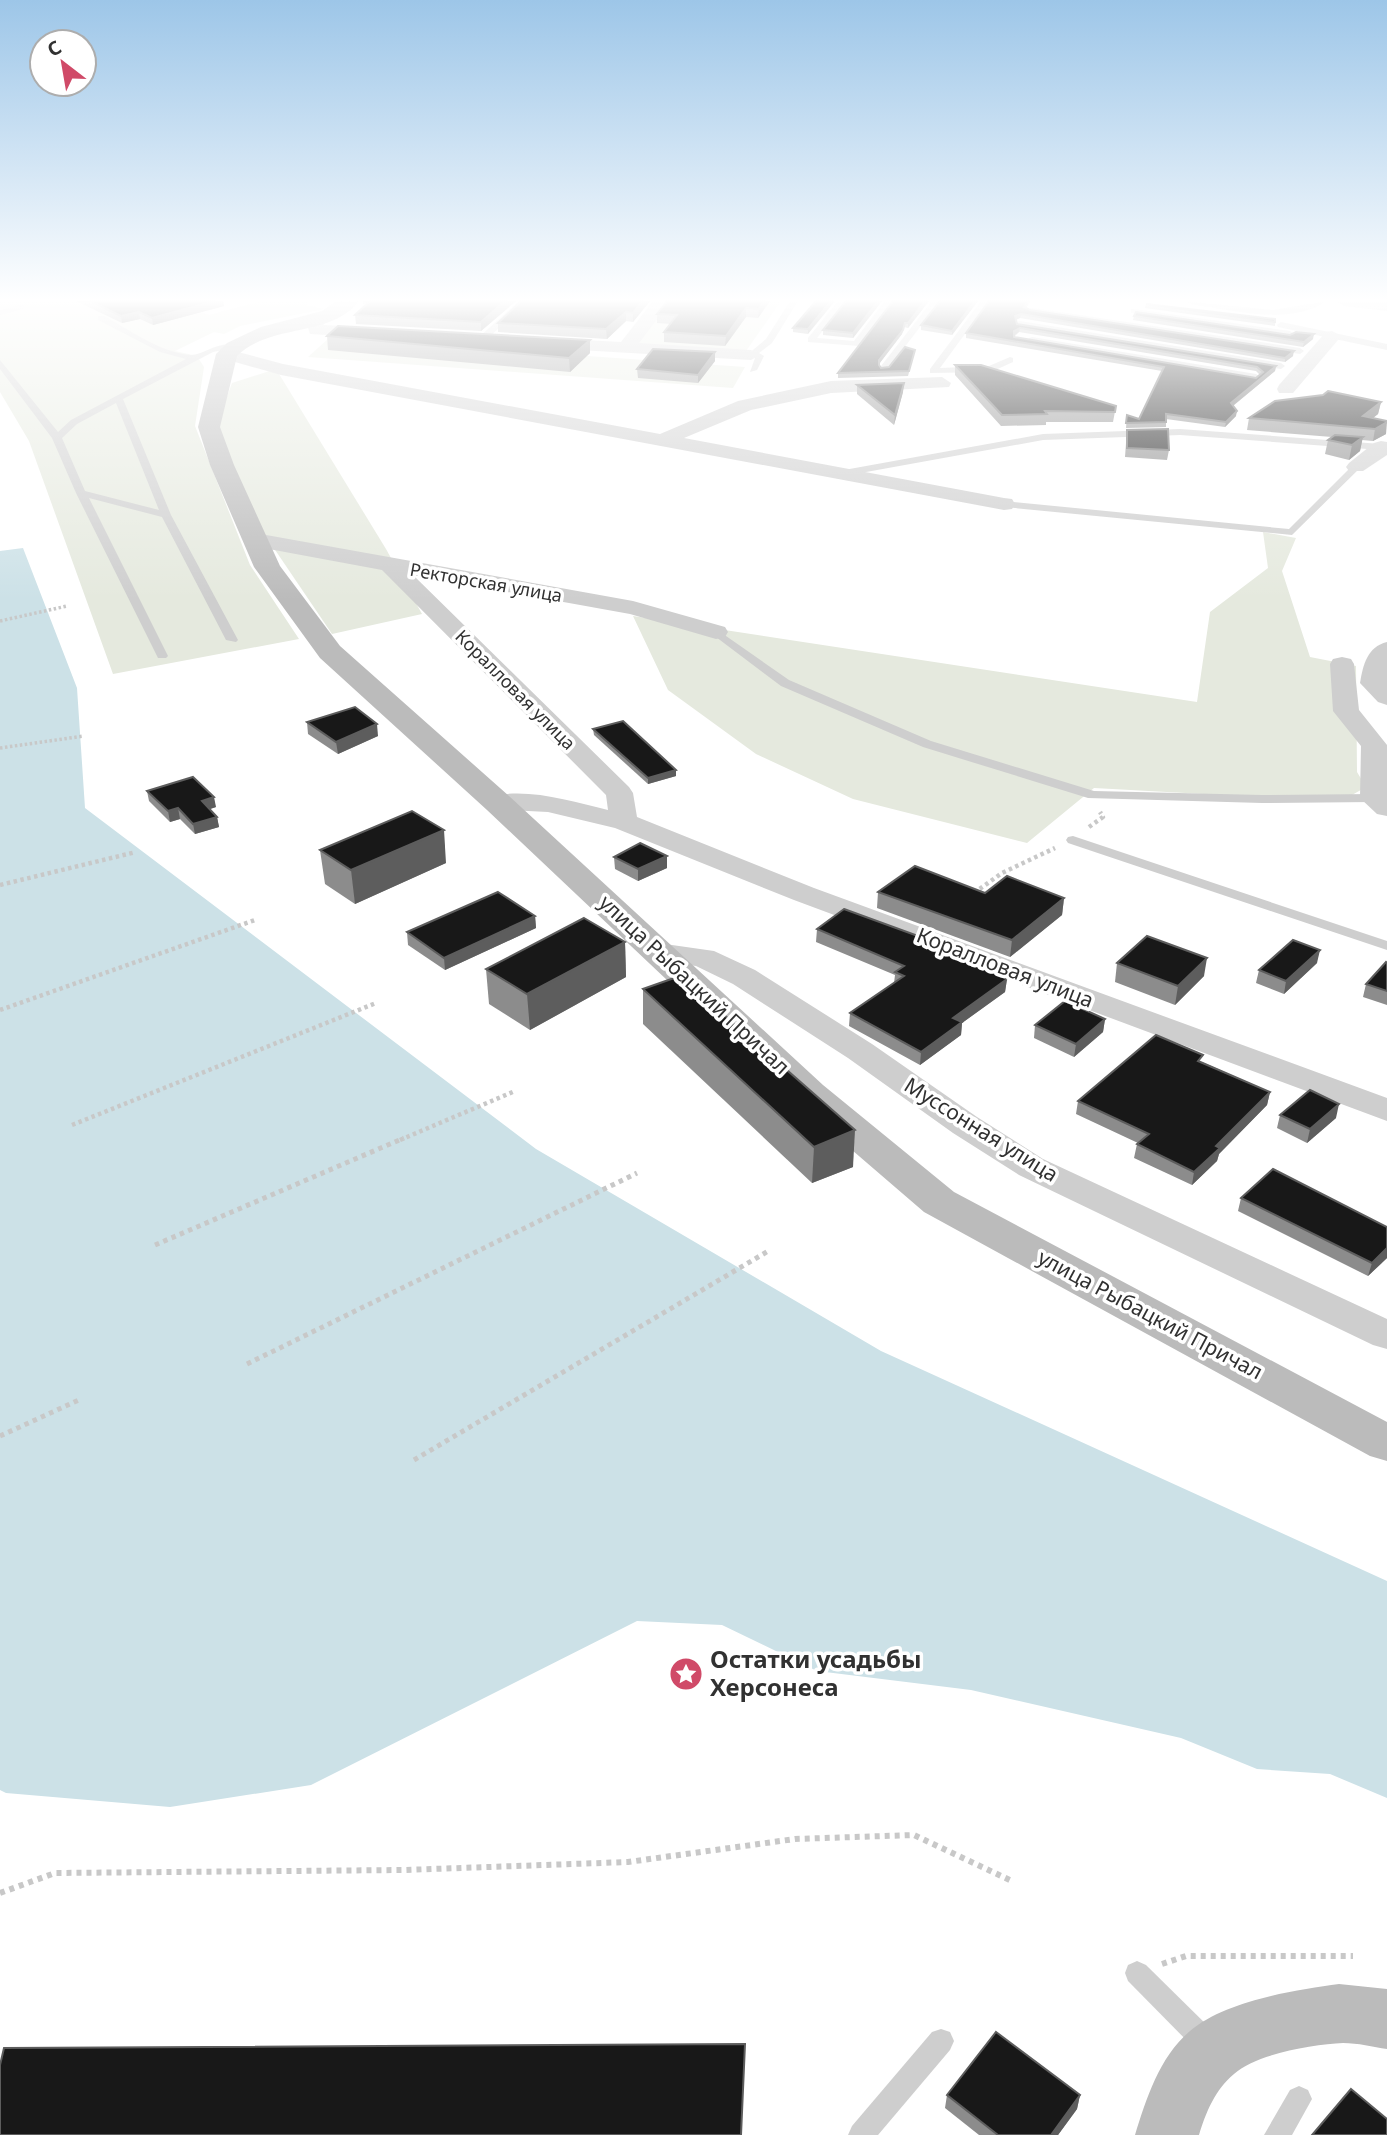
<svg xmlns="http://www.w3.org/2000/svg" width="1387" height="2135" font-family="'Noto Sans',sans-serif">
<style>
.green{fill:#e5e9de}
.water{fill:#cce1e7}
.lines{fill:none;stroke-linecap:round;stroke-linejoin:round}
.path-far3{stroke:#c8c8c8;stroke-width:3.5;stroke-dasharray:2.5 2.5;stroke-linecap:butt}
.path-far2{stroke:#c8c8c8;stroke-width:4.5;stroke-dasharray:3.5 3.5;stroke-linecap:butt}
.path-far1{stroke:#c8c8c8;stroke-width:5;stroke-dasharray:4.5 4.5;stroke-linecap:butt}
.path{stroke:#c8c8c8;stroke-width:6;stroke-dasharray:5 5;stroke-linecap:butt}
.service{fill:#cecece;fill-rule:evenodd}
.minor{fill:#cecece;fill-rule:evenodd}
.secondary{fill:#bbb;fill-rule:evenodd}
.wall{fill:#8c8c8c;fill-rule:evenodd}
.shaded-wall{fill:#5d5d5d}
.building{fill:#181818;stroke:#5d5d5d;stroke-width:2;fill-rule:evenodd}
.labels{text-anchor:middle;stroke-width:7;stroke-linejoin:round;paint-order:stroke}
.far-street-label{font-size:18px;fill:#313131;stroke:#fff}
.street-label{font-size:21px;fill:#313131;stroke:#fff}
.near-poi-label{font-size:24px;font-weight:bold;fill:#313131;stroke:#fff;text-anchor:start}
</style>
<rect width="100%" height="100%" fill="#fff"/>
<g class="green">
<polygon points="0,301 168,301 209,315 261,301 308,302 307,305 324,309 240,326 224,334 214,332 175,351 197,356 204,367 195,426 250,565 299,639 113,674 29,441 0,392"/>
<polygon points="668,301 781,301 746,351 635,345"/>
<polygon points="329,338 745,367 733,388 308,357"/>
<polygon points="276,369 386,549 422,614 332,634 265,535 215,429 232,383"/>
<polygon points="1263,532 1296,538 1282,571 1310,657 1356,666 1357,772 1366,787 1352,795 1222,795 1094,788 1027,843 853,799 756,754 668,690 633,616 1197,702 1210,612 1268,568"/>
</g>
<polygon class="water" points="23,548 77,688 85,808 536,1149 881,1351 1387,1581 1387,1798 1330,1774 1257,1769 1181,1738 971,1690 817,1671 722,1625 637,1621 311,1785 170,1807 6,1793 0,1790 0,551"/>
<g class="lines">
<g class="path-far3">
<polyline points="0,621 67,606"/>
<polyline points="0,748 84,736"/>
</g>
<g class="path-far2">
<polyline points="1089,827 1103,817 1100,812"/>
<polyline points="0,885 136,852"/>
<polyline points="974,893 1002,873 1055,848"/>
<polyline points="0,1010 255,920"/>
<polyline points="72,1125 376,1003"/>
<polyline points="400,1140 515,1091"/>
</g>
<g class="path-far1">
<polyline points="155,1245 404,1138"/>
<polyline points="247,1364 637,1173"/>
<polyline points="0,1436 81,1399"/>
<polyline points="414,1460 770,1250"/>
</g>
<g class="path">
<polyline points="0,1893 55,1873 404,1870 628,1862 795,1839 914,1835 1014,1882"/>
<polyline points="1162,1964 1186,1956 1353,1956"/>
</g>
<g class="service">
<polygon points="519,301 528,301 485,341 479,341 479,337"/>
<polygon points="790,301 798,301 772,343 759,353 764,356 757,370 750,372 755,358 747,355 766,339"/>
<polygon points="838,301 846,301 817,338 854,341 885,301 893,301 859,346 808,342 808,338"/>
<polygon points="932,301 940,301 887,370 881,370 881,366"/>
<polygon points="981,301 989,301 940,368 989,366 1010,357 1013,358 1013,362 991,372 930,373 930,369"/>
<path d="M1184 301 1273 310 1327 301C1296 322 1250 314 1215 308 1205 306 1193 306 1184 301Z"/>
<polygon points="21,305 24,305 24,309 0,315 0,310"/>
<polygon points="1033,308 1300,348 1304,351 1300,354 1030,312 1030,308"/>
<polygon points="1134,309 1290,331 1294,334 1290,337 1131,313 1131,309"/>
<path d="M98 316H104C130 330 161 353 191 355 205 355 222 338 238 347L213 352 123 399 171 515 238 640 236 642 226 640 162 517 89 498 168 656 166 658H158L76 493 52 438 0 369V360L58 432 71 420 186 359 160 352 98 320ZM116 403 159 510 85 491 62 438 77 424Z"/>
<polygon points="1020,321 1281,363 1285,366 1281,369 1017,326 1017,322"/>
<polygon points="1281,322 1387,344 1387,350 1278,327 1277,325"/>
<polygon points="1032,337 1256,374 1260,377 1256,380 1029,342 1029,338"/>
<polygon points="1180,429 1381,444 1386,447 1381,450 1180,435 1043,440 844,476 839,473 844,470 1043,434"/>
<polygon points="1353,465 1361,467 1292,535 1004,507 999,504 1004,501 1289,529"/>
<polygon points="716,629 789,680 931,741 1094,791 1262,795 1374,794 1381,798 1374,802 1262,803 1088,798 923,747 781,686 712,634 710,632"/>
<polygon points="1073,836 1387,941 1387,950 1068,843 1066,840 1068,837"/>
<polygon points="1137,1961 1146,1965 1216,2034 1220,2043 1216,2052 1207,2055 1198,2052 1128,1981 1125,1973 1128,1965"/>
<polygon points="941,2029 950,2032 954,2041 950,2050 878,2135 848,2135 852,2126 932,2032"/>
<polygon points="1299,2086 1308,2090 1312,2099 1292,2135 1264,2135 1290,2090"/>
</g>
<g class="minor">
<polygon points="653,301 671,301 639,343 751,350 760,355 751,360 545,348 536,343 545,338 621,342"/>
<polygon points="1335,301 1387,301 1387,311 1344,306"/>
<polygon points="314,314 320,315 324,325 379,328 388,333 379,338 310,334 305,319"/>
<polygon points="1332,331 1341,336 1338,340 1293,393 1279,393 1277,389 1279,385 1326,332"/>
<polygon points="227,349 283,364 660,434 738,401 831,381 942,377 951,383 949,387 831,393 751,410 684,438 1004,498 1012,499 1015,504 1012,509 1004,510 281,375 221,358 218,354"/>
<polygon points="1381,441 1387,442 1387,455 1363,471 1349,471 1346,467 1349,463 1374,443"/>
<path d="M255 533 633 601 725 627 728 632 725 637 716 639 630 614 413 575 629 787 633 793 637 817 814 888 1387 1098V1121L794 900 615 828 548 812 488 809 484 803 488 797C527 787 570 801 608 810L606 795 382 570 247 545 244 540 247 535Z"/>
<path d="M1387 642V705L1378 702 1360 683C1363 665 1367 647 1387 642Z"/>
<polygon points="1342,657 1351,659 1354,664 1359,710 1387,745 1387,816 1377,814 1360,798 1361,746 1333,711 1330,664 1333,659"/>
<polygon points="658,943 714,951 755,970 872,1044 977,1117 1043,1159 1387,1319 1387,1349 1373,1345 1019,1175 953,1133 848,1058 733,984 696,966 647,959 643,952 647,945"/>
</g>
<g class="secondary">
<path d="M336 301H359C331 338 269 323 237 356L220 427 234 465 280 566 340 646 509 796 823 1085 954 1192 1387 1422V1461L1370 1456 924 1212 795 1101 487 810 320 658 254 567 210 465 198 427 216 354 227 343 261 327 322 311Z"/>
<path d="M1339 1984 1387 1989V2049C1373 2047 1358 2043 1343 2043 1314 2044 1256 2054 1234 2074 1215 2090 1206 2112 1199 2135H1135C1146 2099 1160 2056 1190 2031 1225 2001 1294 1990 1339 1984Z"/>
</g>
</g>
<g class="wall">
<polygon points="76,301 223,301 224,306 153,325 140,319 122,323"/>
<polygon points="363,301 516,301 481,331 356,324 355,315 367,304 363,304"/>
<polygon points="521,301 650,301 633,322 626,321 607,339 498,332 498,323"/>
<polygon points="667,301 770,301 758,318 746,317 725,346 664,342 664,332 671,324 657,323 657,314"/>
<polygon points="816,301 808,334 793,332 793,328"/>
<polygon points="882,301 853,338 823,335 823,330"/>
<polygon points="929,301 908,328 904,327 902,334 879,364 881,368 889,367 915,350 908,376 838,378 838,373"/>
<polygon points="978,301 952,335 921,330 921,325"/>
<path d="M989 301H1031L1026 308 1030 310 1293 356 1285 362 1020 318 1016 320 1017 324 1276 366 1275 371 1233 406 1236 416 1225 427 1166 419V427L1126 428 1127 415 1139 419 1162 371 966 338V333ZM1019 332 1256 371 1260 375 1256 378 1014 337Z"/>
<polygon points="1146,304 1275,322 1275,326 1145,308"/>
<polygon points="1134,316 1313,339 1303,347 1133,320"/>
<polygon points="327,336 590,340 590,353 570,372 328,350"/>
<polygon points="715,352 715,361 698,383 638,378 637,369"/>
<polygon points="955,365 1116,406 1113,422 1046,422 1046,425 1001,426 955,375"/>
<polygon points="857,385 903,392 894,425 857,394"/>
<polygon points="1381,402 1378,414 1373,418 1386,434 1373,441 1362,440 1360,451 1349,460 1325,454 1328,440 1332,437 1247,430 1249,418"/>
<polygon points="1127,430 1169,450 1167,460 1125,457"/>
<polygon points="307,722 378,736 338,754 308,734"/>
<polygon points="593,729 676,770 676,776 648,784 594,735"/>
<polygon points="147,791 216,807 210,809 217,817 219,827 195,834 180,819 170,822 149,801"/>
<polygon points="320,850 446,863 355,904 325,884"/>
<polygon points="614,857 667,868 638,881 615,869"/>
<polygon points="878,892 985,893 1064,898 1062,915 1010,957 877,908"/>
<polygon points="535,916 536,928 445,970 408,945 407,932"/>
<polygon points="817,929 989,962 988,970 1007,979 1005,992 962,1023 961,1035 920,1065 849,1026 850,1013 894,983 895,975 816,942"/>
<polygon points="625,942 626,977 530,1030 489,1004 486,969"/>
<polygon points="1117,963 1204,976 1175,1005 1115,982"/>
<polygon points="1317,963 1284,994 1256,983 1259,970"/>
<polygon points="1387,963 1387,1005 1363,997 1366,984"/>
<polygon points="643,989 853,1167 812,1183 643,1024"/>
<polygon points="1105,1019 1103,1032 1074,1057 1034,1038 1035,1025"/>
<polygon points="1202,1062 1270,1092 1267,1105 1219,1154 1217,1161 1192,1185 1134,1158 1137,1144 1138,1143 1076,1114 1078,1101"/>
<polygon points="1280,1115 1336,1118 1307,1143 1277,1128"/>
<polygon points="1241,1198 1387,1227 1387,1258 1368,1276 1238,1211"/>
<polygon points="947,2095 1080,2095 1077,2109 1058,2135 979,2135 945,2108"/>
</g>
<g class="shaded-wall">
<polygon points="215,301 223,301 224,306 153,325 152,318"/>
<polygon points="505,301 516,301 481,331 481,322"/>
<polygon points="642,301 650,301 633,322 633,313"/>
<polygon points="764,301 770,301 758,318 759,309"/>
<polygon points="831,301 835,301 808,334 808,329"/>
<polygon points="878,301 882,301 853,338 853,333"/>
<polygon points="925,301 929,301 908,328 908,323"/>
<polygon points="975,301 978,301 952,335 952,331"/>
<polygon points="746,308 746,317 725,346 726,336"/>
<polygon points="139,312 140,319 122,323 121,316"/>
<polygon points="626,312 626,321 607,339 606,329"/>
<polygon points="1021,314 1020,318 1015,320 1015,316"/>
<polygon points="905,323 902,334 879,364 879,360"/>
<polygon points="1020,328 1019,332 1013,336 1014,331"/>
<polygon points="1314,334 1313,339 1303,347 1304,342"/>
<polygon points="590,340 590,353 570,372 569,358"/>
<polygon points="1294,351 1293,356 1285,362 1285,358"/>
<polygon points="715,352 715,361 698,383 698,375"/>
<polygon points="1276,366 1275,371 1230,408 1231,403"/>
<polygon points="904,383 903,392 894,425 895,415"/>
<polygon points="1381,402 1378,414 1360,428 1363,416"/>
<polygon points="1237,411 1236,416 1225,427 1226,422"/>
<polygon points="1387,422 1386,434 1373,441 1375,429"/>
<polygon points="1363,437 1360,451 1349,460 1352,445"/>
<polygon points="377,724 378,736 338,754 336,742"/>
<polygon points="676,770 676,776 648,784 648,778"/>
<polygon points="214,797 216,807 204,811 202,801"/>
<polygon points="178,808 180,819 170,822 168,811"/>
<polygon points="217,817 219,827 195,834 193,824"/>
<polygon points="444,830 446,863 355,904 351,870"/>
<polygon points="667,856 667,868 638,881 638,869"/>
<polygon points="1064,898 1062,915 1010,957 1012,940"/>
<polygon points="535,916 536,928 445,970 444,958"/>
<polygon points="625,942 626,977 530,1030 527,994"/>
<polygon points="1320,950 1317,963 1284,994 1286,981"/>
<polygon points="1207,958 1204,976 1175,1005 1178,986"/>
<polygon points="989,962 988,975 983,968"/>
<polygon points="1007,979 1005,992 962,1023 961,1035 920,1065 921,1052 953,1018"/>
<polygon points="1105,1019 1103,1032 1074,1057 1076,1044"/>
<polygon points="1270,1092 1267,1105 1219,1154 1217,1161 1192,1185 1194,1172 1216,1146"/>
<polygon points="1339,1104 1336,1118 1307,1143 1310,1129"/>
<polygon points="855,1130 853,1167 812,1183 814,1147"/>
<polygon points="1387,1248 1387,1258 1368,1276 1372,1263"/>
<polygon points="1080,2095 1077,2109 1058,2135 1051,2135"/>
</g>
<g class="building">
<polygon points="90,301 215,301 152,318 139,312 121,316"/>
<polygon points="370,301 505,301 481,322 355,315"/>
<polygon points="521,301 642,301 633,313 626,312 606,329 498,323"/>
<polygon points="667,301 764,301 759,309 746,308 726,336 664,332 677,315 657,314"/>
<polygon points="816,301 831,301 808,329 793,328"/>
<polygon points="846,301 878,301 853,333 823,330"/>
<polygon points="893,301 925,301 908,323 905,323 903,330 879,360 879,365 881,368 889,367 905,347 915,350 909,371 838,373"/>
<polygon points="940,301 975,301 952,331 921,325"/>
<path d="M989 301H1028L1024 307 1030 310 1294 351 1285 358 1021 314 1015 316 1017 324 1276 366 1231 403 1237 411 1226 422 1166 414V422L1126 423 1127 415 1139 419 1164 367 966 333ZM1020 328 1257 367 1263 372 1256 378 1014 337V331Z"/>
<polygon points="1146,304 1275,319 1275,322"/>
<polygon points="1136,312 1290,335 1296,332 1314,334 1304,342 1134,316"/>
<polygon points="338,326 590,340 569,358 327,336"/>
<polygon points="653,349 715,352 698,375 637,369"/>
<polygon points="955,365 981,365 1116,406 1115,412 1045,411 1047,414 1002,415"/>
<polygon points="904,383 895,415 857,385"/>
<polygon points="1328,391 1381,402 1363,416 1387,421 1387,422 1375,429 1249,418 1275,401 1323,395"/>
<polygon points="1168,429 1169,450 1127,448 1127,430"/>
<polygon points="1335,435 1363,437 1352,445 1328,440"/>
<polygon points="355,707 377,724 336,742 307,722"/>
<polygon points="623,721 676,770 648,778 593,729"/>
<polygon points="193,777 214,797 202,801 217,817 193,824 178,808 168,811 147,791"/>
<polygon points="412,811 444,830 351,870 320,850"/>
<polygon points="640,843 667,856 638,869 614,857"/>
<polygon points="915,866 985,893 1007,876 1064,898 1012,940 878,892"/>
<polygon points="498,892 535,916 444,958 407,932"/>
<polygon points="844,909 989,962 983,968 1007,979 953,1018 962,1022 921,1052 850,1013 904,976 895,972 904,966 817,929"/>
<polygon points="584,918 625,942 527,994 486,969"/>
<polygon points="1147,936 1207,958 1178,986 1117,963"/>
<polygon points="1293,940 1320,950 1286,981 1259,970"/>
<polygon points="1386,962 1387,963 1387,991 1366,984"/>
<polygon points="680,976 855,1130 814,1147 643,989"/>
<polygon points="1065,1001 1105,1019 1076,1044 1035,1025"/>
<polygon points="1156,1035 1203,1055 1198,1061 1270,1092 1216,1146 1220,1148 1194,1172 1137,1144 1149,1134 1078,1101"/>
<polygon points="1310,1090 1339,1104 1310,1129 1280,1115"/>
<polygon points="1273,1169 1387,1227 1387,1248 1372,1263 1241,1198"/>
<polygon points="996,2032 1080,2095 1051,2135 998,2135 947,2095"/>
<polygon points="745,2044 741,2135 0,2135 0,2065 4,2048"/>
<polygon points="1351,2089 1387,2119 1387,2135 1312,2135"/>
</g>
<linearGradient id="sky" x2="0" y2="1"><stop stop-color="#9dc6e8"/><stop offset="0.5" stop-color="#fff"/><stop offset="1" stop-color="#fff" stop-opacity="0"/></linearGradient>
<rect width="1387" height="600" fill="url(#sky)"/>
<defs>
<symbol id="sight-disc" viewBox="-11 -11 22 22"><circle r="9.5" fill="#d04a68" stroke="#fff"/><path d="M0-6L1.8-2.2L6-1.7L2.9 1.2L3.7 5.4L0 3.3L-3.7 5.4L-2.9 1.2L-6-1.7L-1.8-2.2Z" fill="#fff"/></symbol>
</defs>
<g fill-rule="evenodd">
<use href="#sight-disc" x="667" y="1655" width="38" height="38"/>
</g>
<g class="labels">
<g class="far-street-label">
<text transform="translate(486 583) rotate(10)" y="6">Ректорская улица</text>
<text transform="translate(515 690) rotate(45)" y="6">Коралловая улица</text>
</g>
<g class="street-label">
<text transform="translate(1005 968) rotate(21)" y="7">Коралловая улица</text>
<text transform="translate(694 985) rotate(43)" y="7">улица Рыбацкий Причал</text>
<text transform="translate(981 1130) rotate(32)" y="7">Муссонная улица</text>
<text transform="translate(1150 1315) rotate(28)" y="7">улица Рыбацкий Причал</text>
</g>
<g class="near-poi-label">
<text x="710" y="1668">Остатки усадьбы<tspan x="710" dy="28">Херсонеса</tspan></text>
</g>
</g>
<g transform="translate(63 63) rotate(329)"><circle r="33" fill="#ffffff" stroke="#adadad" stroke-width="2"/>
<path d="M0-5L12 26L0 18L-12 26Z" fill="#d04a68"/>
<text y="-10" font-size="19" font-weight="bold" text-anchor="middle" fill="#313131">С</text>
</g>
</svg>
